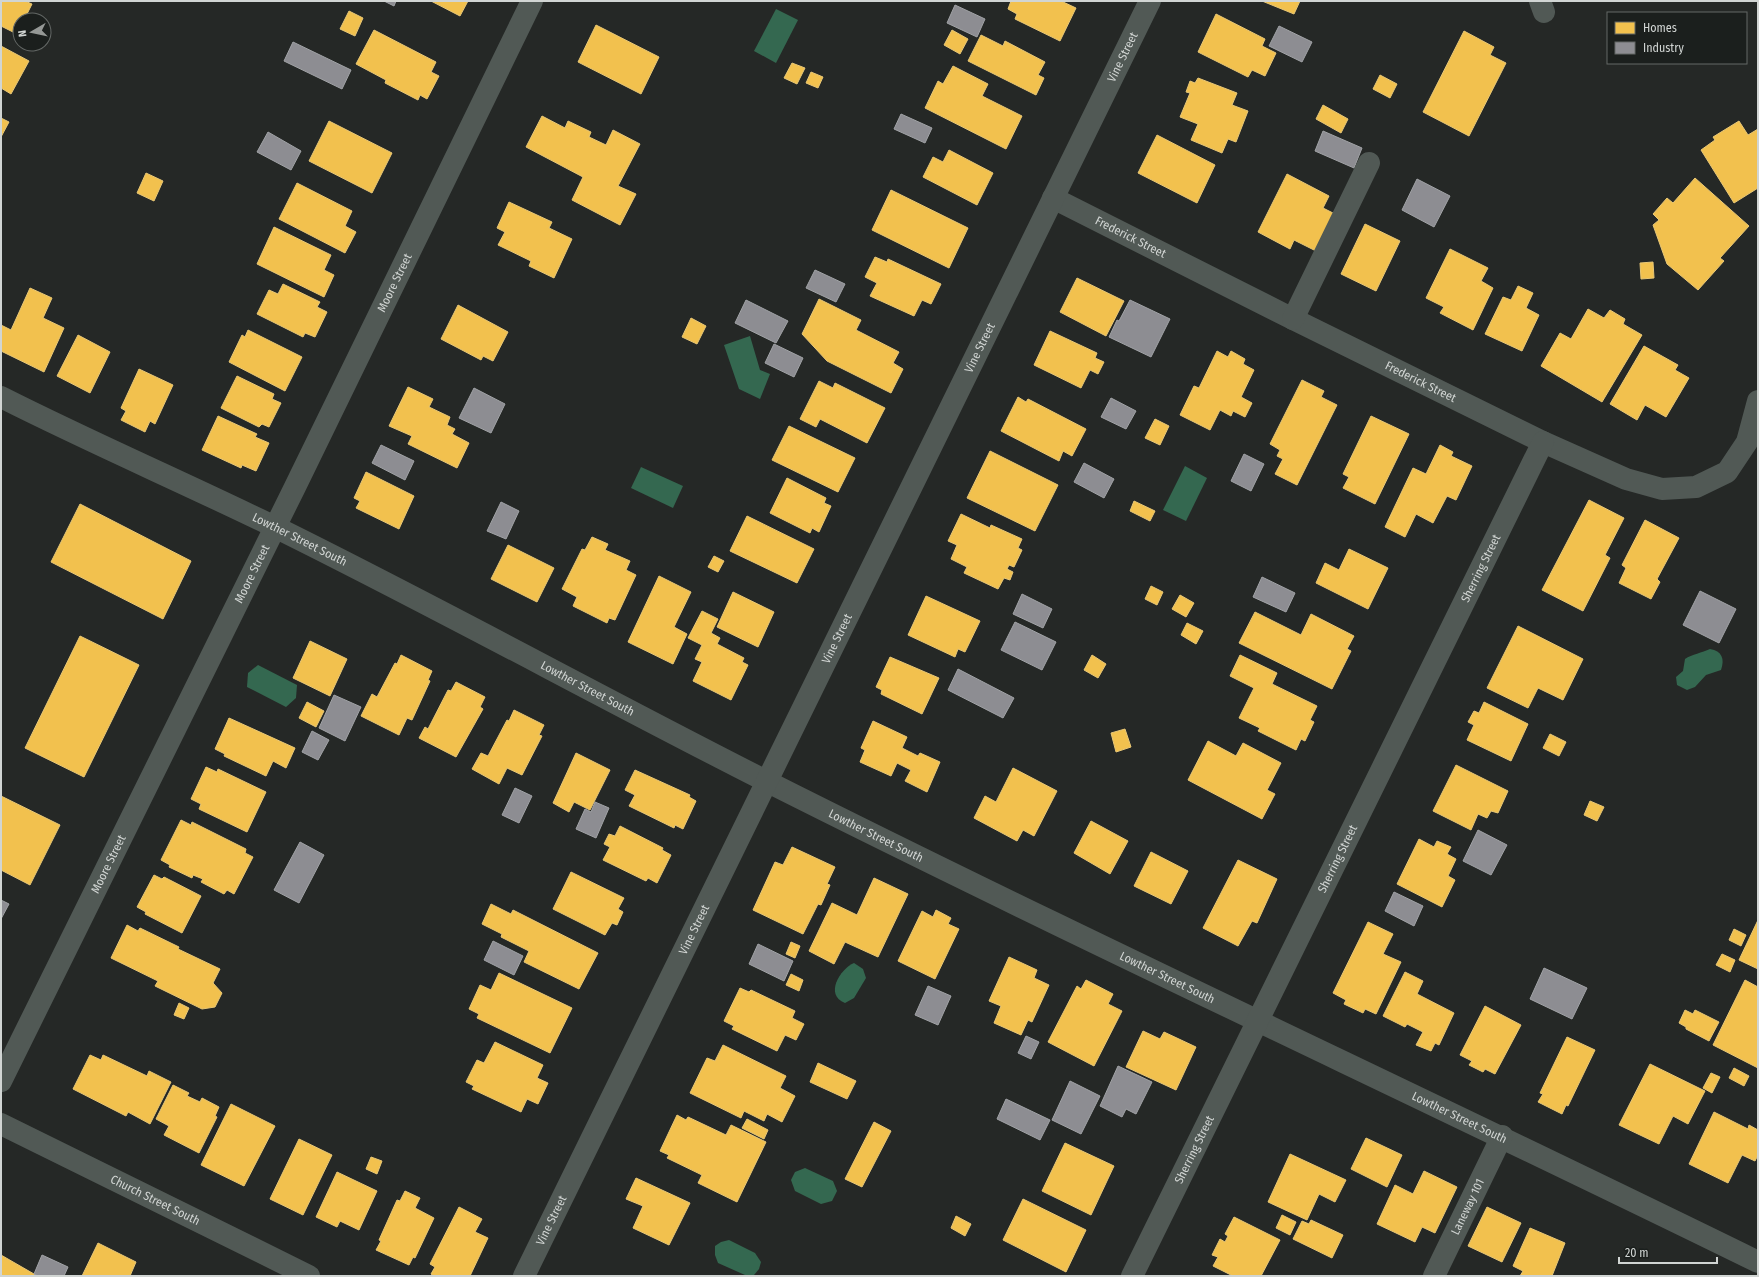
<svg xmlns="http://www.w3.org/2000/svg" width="1759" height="1277" font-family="'Fira Sans Condensed',sans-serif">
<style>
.water{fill:#346850}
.homes{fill:#f2c14e;stroke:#e8c776}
.industry{fill:#8d8d92;stroke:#a1a3a6}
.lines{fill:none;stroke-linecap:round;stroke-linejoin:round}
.minor{stroke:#515955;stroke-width:22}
.labels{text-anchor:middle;stroke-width:4;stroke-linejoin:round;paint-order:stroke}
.street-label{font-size:12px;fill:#d1d5d3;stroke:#1b1f1d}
</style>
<rect width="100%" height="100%" fill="#252826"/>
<g class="water">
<polygon points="776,9 798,20 776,63 754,51"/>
<polygon points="750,336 760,370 770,374 760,399 739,389 724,345"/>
<polygon points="1185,466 1207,478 1186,521 1163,510"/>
<polygon points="641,467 683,486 673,508 631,488"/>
<path d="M1710 649C1722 651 1725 659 1721 670L1706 675 1695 687 1687 690 1677 685 1676 677 1683 671 1685 659C1692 654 1702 653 1710 649Z"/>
<polygon points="258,665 297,685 296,698 286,707 247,687 248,673"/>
<path d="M854 963 863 969 866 978 854 998 845 1003C824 995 840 969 854 963Z"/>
<polygon points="805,1168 833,1181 837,1191 832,1201 821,1204 795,1191 791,1180 795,1172"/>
<polygon points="729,1240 755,1253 761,1262 759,1269 754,1275 745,1275 718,1263 715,1255 715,1246 721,1242"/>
</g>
<g class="homes">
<polygon points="1,1 25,1 32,4 24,20 20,20 20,28 17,34 1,26"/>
<polygon points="431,1 468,1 460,16"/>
<polygon points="1011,1 1061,1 1076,8 1060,41 1015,19 1017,14 1008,9"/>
<polygon points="1262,1 1300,1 1294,14"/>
<polygon points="349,11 363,18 355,36 340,29"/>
<polygon points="1216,14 1265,39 1262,46 1276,53 1265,76 1252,70 1248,77 1198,52"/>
<polygon points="596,25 659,57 641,94 578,62"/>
<polygon points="374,30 436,62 431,72 439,76 427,99 420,95 418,100 385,83 386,80 356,64"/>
<polygon points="952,30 968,39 960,54 944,45"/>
<polygon points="1464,31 1494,47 1490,55 1506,63 1469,136 1423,112"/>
<polygon points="981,35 1003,46 1005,41 1045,62 1038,75 1044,78 1036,95 968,61"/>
<polygon points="1,46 29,61 11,94 1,88"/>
<polygon points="792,63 805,68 797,84 784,78"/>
<polygon points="953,66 988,84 982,96 1022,116 1006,149 925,108 938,81 943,84"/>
<polygon points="811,72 823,77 818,88 806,83"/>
<polygon points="1380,75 1397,84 1390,98 1373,89"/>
<polygon points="1198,78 1237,93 1232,105 1248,111 1236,142 1228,139 1222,153 1191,140 1198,124 1180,117 1190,93 1186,92 1190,81 1195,83"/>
<polygon points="1323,105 1348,119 1341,133 1316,119"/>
<polygon points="542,116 565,128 568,121 591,132 589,137 606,145 613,130 640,144 618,186 636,194 620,225 572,200 583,177 526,147"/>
<polygon points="1,118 9,122 1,137"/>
<polygon points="329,121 392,153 372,193 309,161"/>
<polygon points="1739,121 1748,135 1758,129 1758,188 1734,203 1701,150 1715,140 1713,137"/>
<polygon points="1157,135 1215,165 1197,203 1138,173"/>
<polygon points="949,150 993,173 977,205 923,177 933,157 943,162"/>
<polygon points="146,173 163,181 154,201 137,193"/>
<polygon points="1287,174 1329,196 1323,208 1335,214 1316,251 1294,240 1290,249 1258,232"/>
<polygon points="1695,178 1749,226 1720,258 1724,261 1698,290 1667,264 1653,225 1659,220 1653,214 1667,198 1673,203"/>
<polygon points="297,183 352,211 345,226 356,232 345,253 279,219"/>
<polygon points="891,190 968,228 949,268 872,230"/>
<polygon points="509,202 552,222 549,228 572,239 554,278 529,266 531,261 498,245 505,232 497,228"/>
<polygon points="1365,224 1400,241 1376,291 1341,274"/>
<polygon points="274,227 331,255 324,270 334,275 324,297 257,264"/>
<polygon points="1450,249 1488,268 1481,281 1493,288 1473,330 1440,313 1444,307 1426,298"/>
<polygon points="875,257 887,262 888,259 941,284 931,304 922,300 914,316 870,296 877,283 865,277"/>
<polygon points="1653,262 1654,278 1641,279 1640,263"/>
<polygon points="1077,278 1124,301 1106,336 1060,312"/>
<polygon points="283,284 320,302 317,307 327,312 315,337 305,333 303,337 257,314 269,290 278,294"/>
<polygon points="1518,286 1533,293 1526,308 1539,315 1522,351 1485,334 1503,297 1511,300"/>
<polygon points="30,288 52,298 43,318 64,328 44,372 1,351 1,325 11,330"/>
<polygon points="819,299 861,320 856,330 899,352 893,363 903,369 891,393 827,361 802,334"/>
<polygon points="458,305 508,332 493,361 483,356 481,360 441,339"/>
<polygon points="1588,309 1604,318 1610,310 1625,319 1623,324 1642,335 1602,402 1541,366 1560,333 1571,339"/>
<polygon points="691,318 706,326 697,344 682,337"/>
<polygon points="248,330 302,357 285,391 229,362 242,335 245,337"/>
<polygon points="1050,331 1097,353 1095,358 1104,362 1098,374 1090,370 1081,388 1034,365"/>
<polygon points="78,335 110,352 90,393 57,376"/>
<polygon points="1644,346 1678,365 1675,370 1689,378 1666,417 1645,405 1637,420 1610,404"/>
<polygon points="1217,351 1228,357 1231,351 1245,359 1243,364 1254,370 1241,397 1252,403 1245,417 1233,411 1231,416 1220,410 1210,430 1180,415 1194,386 1199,388"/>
<polygon points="139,369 173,385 155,424 150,421 145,432 121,420 126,411 121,408"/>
<polygon points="237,376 274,394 272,399 281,403 269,427 262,424 259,427 221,408"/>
<polygon points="1302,380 1324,391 1321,397 1337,405 1297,485 1275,474 1283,459 1277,456 1280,450 1270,444"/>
<polygon points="819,381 833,388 835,383 885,408 867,443 820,419 816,427 800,419"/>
<polygon points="408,387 433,399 429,407 450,417 447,425 455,429 452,434 469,443 457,468 408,444 412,436 389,426"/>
<polygon points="1018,397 1026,402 1028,399 1086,429 1072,456 1063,451 1059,461 1001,431"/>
<polygon points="218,416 257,434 255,437 269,443 256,471 242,465 241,468 202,450"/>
<polygon points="1371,416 1409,434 1375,504 1343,488 1349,477 1343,474"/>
<polygon points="1155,419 1169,426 1160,445 1145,438"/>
<polygon points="789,426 855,458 838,492 772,460"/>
<polygon points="1440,445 1453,452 1451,456 1472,466 1456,500 1447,496 1433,523 1416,514 1405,537 1385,527 1413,468 1426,474"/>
<polygon points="990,451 1058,485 1035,531 967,498"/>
<polygon points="366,472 414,496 399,529 356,508 360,501 354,498"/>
<polygon points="787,478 826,498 824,503 831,506 819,532 812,528 810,533 770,513"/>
<polygon points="1589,500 1624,518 1605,555 1610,558 1583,611 1542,590"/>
<polygon points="1134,501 1155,511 1150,521 1130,511"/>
<polygon points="80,504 191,561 163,619 51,562"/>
<polygon points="961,514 990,528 991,525 1022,539 1018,548 1022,550 1014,567 1009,565 1007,569 1013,572 1010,580 1004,578 998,589 964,573 967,567 951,559 957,545 948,541"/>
<polygon points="747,516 814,549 797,583 730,551"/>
<polygon points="1645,520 1679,538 1657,579 1660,582 1651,599 1619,583 1626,568 1622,565"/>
<polygon points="592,537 608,544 605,550 630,561 626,570 636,575 615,620 609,618 607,623 573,606 577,597 562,589 582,549 585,550"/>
<polygon points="508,545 554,568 537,602 491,579"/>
<polygon points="1349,549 1388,568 1368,609 1316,583 1325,563 1339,570"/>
<polygon points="714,556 724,561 718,572 708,567"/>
<polygon points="659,576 691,592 674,627 687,634 673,664 628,642"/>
<polygon points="1151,586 1163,592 1157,605 1145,599"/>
<polygon points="733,592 774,612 758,647 717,627"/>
<polygon points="1180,595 1194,603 1186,617 1172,609"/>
<polygon points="926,596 980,621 965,652 958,649 955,657 908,635"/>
<polygon points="702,611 718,619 711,633 720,638 717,644 744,658 742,662 748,665 731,700 693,681 702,662 695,659 702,645 688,638"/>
<polygon points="1255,612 1301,635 1311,614 1354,636 1347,649 1351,651 1332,689 1239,643"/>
<polygon points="1187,623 1203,631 1196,644 1181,635"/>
<polygon points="1518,626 1583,659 1563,700 1538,688 1528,708 1487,688"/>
<polygon points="80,636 139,665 84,777 25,748"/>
<polygon points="310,641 347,659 330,696 293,678"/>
<polygon points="401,655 432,671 428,680 430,681 412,720 407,718 399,735 361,716 372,694 377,697 395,663 397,664"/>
<polygon points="1092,655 1106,664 1098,678 1084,670"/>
<polygon points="1240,655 1277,673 1272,684 1317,706 1310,720 1314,722 1305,741 1301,739 1296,750 1258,731 1260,728 1239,718 1254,688 1230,676"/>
<polygon points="890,657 939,678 922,714 881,694 882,690 876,687"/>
<polygon points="456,682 485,697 480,707 483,709 456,757 419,738 425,727 428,729 448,690 451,691"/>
<polygon points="307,702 324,711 316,727 299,718"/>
<polygon points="1484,702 1528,724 1511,761 1467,740 1474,725 1468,722 1474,711 1479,713"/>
<polygon points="514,710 544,725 539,735 542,736 522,775 507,768 499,784 472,769 481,753 488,756 507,720 509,721"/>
<polygon points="229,718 295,748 286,768 273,761 266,776 224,756 225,754 215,749"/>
<polygon points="873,721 907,737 902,748 918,756 920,753 940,762 927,792 905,781 911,770 897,763 891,776 860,762 865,750 861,748"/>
<polygon points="1125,729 1131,747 1116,752 1111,733"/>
<polygon points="1550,734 1566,742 1559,756 1543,748"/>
<polygon points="1208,741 1236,756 1243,743 1281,763 1267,790 1275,794 1262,819 1188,780"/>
<polygon points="576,753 610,770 590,810 574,802 569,812 553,803"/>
<polygon points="1456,765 1508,791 1498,813 1491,811 1487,818 1478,814 1471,830 1433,811"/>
<polygon points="206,767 217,772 218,769 266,792 247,832 199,809 201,804 191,799"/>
<polygon points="1013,768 1057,791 1034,836 1023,830 1017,841 974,818 985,796 996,802"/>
<polygon points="635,770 690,795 689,797 696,801 683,829 675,825 674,828 629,806 635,795 625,790"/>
<polygon points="1,796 60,825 30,885 1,870"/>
<polygon points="1590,801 1604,807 1597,821 1584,815"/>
<polygon points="181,820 191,825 192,822 246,849 245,853 253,857 234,894 227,890 224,894 201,882 203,879 193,875 192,878 169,867 170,865 161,860"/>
<polygon points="1091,821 1128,841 1110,874 1074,853"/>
<polygon points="620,826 663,848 662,850 671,855 657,883 648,878 646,881 603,860 610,847 604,844 609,834 615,836"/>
<polygon points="1419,839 1434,847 1437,841 1451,847 1447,854 1456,859 1448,876 1455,880 1442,907 1397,884"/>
<polygon points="792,847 835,867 827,884 830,885 821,905 818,904 803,934 753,910 775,862 783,865"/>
<polygon points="1151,852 1188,871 1171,904 1134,886"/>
<polygon points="1238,860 1277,879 1257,923 1252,921 1238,946 1203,928"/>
<polygon points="571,872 624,898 618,909 623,912 617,925 612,923 605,935 553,909"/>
<polygon points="154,875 162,879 164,877 201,896 182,933 145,914 146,912 137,907"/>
<polygon points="874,878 908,894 878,957 845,942 834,964 809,951 832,903 857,915"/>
<polygon points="491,904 511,914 513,910 598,953 579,989 524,962 529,951 501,937 502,934 482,924"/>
<polygon points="936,910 951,918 948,924 959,929 935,979 898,961 922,911 933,917"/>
<polygon points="1758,920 1758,969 1739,960"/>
<polygon points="1368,922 1393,934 1383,954 1401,962 1376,1014 1365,1009 1363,1013 1344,1004 1346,1000 1333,993"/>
<polygon points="127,925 138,931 140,928 179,947 178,949 220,969 213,983 222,993 215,1007 202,1009 155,986 158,981 111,958"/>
<polygon points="1734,929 1746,935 1741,946 1729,940"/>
<polygon points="791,942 800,946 795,958 786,954"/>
<polygon points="1722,954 1735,960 1730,972 1716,965"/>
<polygon points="1009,957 1037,970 1034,978 1049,985 1032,1022 1028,1020 1021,1035 994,1023 1001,1006 989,1001"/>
<polygon points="1405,972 1423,981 1417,994 1454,1013 1439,1045 1435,1043 1431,1051 1416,1045 1423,1032 1407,1024 1405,1027 1383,1016"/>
<polygon points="499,973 572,1008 550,1053 477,1018 479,1014 469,1009 480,985 491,990"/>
<polygon points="791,974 803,980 799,991 786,985"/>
<polygon points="1086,980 1113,994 1108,1004 1122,1011 1094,1066 1048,1042 1077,986 1081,989"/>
<polygon points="1745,980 1758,987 1758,1068 1713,1045"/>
<polygon points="740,988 749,992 751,990 795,1011 792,1018 804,1024 796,1040 785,1035 777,1051 732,1029 734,1026 724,1021"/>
<polygon points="179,1003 189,1008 184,1019 174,1015"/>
<polygon points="1485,1006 1521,1025 1495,1074 1485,1069 1483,1072 1469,1065 1472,1061 1460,1055"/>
<polygon points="1685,1010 1693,1014 1695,1010 1719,1022 1709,1041 1686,1029 1686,1027 1679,1023"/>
<polygon points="1143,1031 1160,1039 1164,1032 1196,1047 1176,1090 1126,1067"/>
<polygon points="1567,1037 1595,1050 1568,1106 1566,1105 1562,1114 1538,1102 1543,1094 1540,1093"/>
<polygon points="495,1042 543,1065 537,1078 548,1083 538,1104 527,1099 521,1112 472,1089 474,1086 466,1082 477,1060 484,1063"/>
<polygon points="723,1045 786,1076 780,1088 795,1096 782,1122 767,1114 764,1121 744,1111 741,1118 690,1093 707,1058 715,1061"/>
<polygon points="90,1055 101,1060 103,1055 147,1076 149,1071 171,1082 150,1124 128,1112 126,1116 73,1089"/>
<polygon points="818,1063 856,1081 847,1099 810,1082"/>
<polygon points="1650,1064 1705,1091 1688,1124 1673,1116 1659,1144 1619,1125"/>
<polygon points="1734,1068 1749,1076 1744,1086 1729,1078"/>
<polygon points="1711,1073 1720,1077 1712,1093 1703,1088"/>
<polygon points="173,1085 189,1093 187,1096 200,1102 202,1098 219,1107 215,1116 217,1117 199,1153 164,1135 169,1126 156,1119"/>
<polygon points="231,1104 275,1126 244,1186 201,1165"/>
<polygon points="1714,1112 1748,1129 1749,1125 1758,1130 1758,1155 1755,1161 1742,1155 1728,1183 1689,1164"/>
<polygon points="677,1115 686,1120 688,1117 726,1135 731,1125 766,1142 737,1202 698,1183 702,1175 667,1158 669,1155 660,1151"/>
<polygon points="747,1119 768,1130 764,1139 742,1128"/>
<polygon points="874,1122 891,1131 862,1187 845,1179"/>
<polygon points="1366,1138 1402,1155 1387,1187 1351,1169"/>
<polygon points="299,1139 332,1155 303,1215 270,1199"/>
<polygon points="1065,1143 1114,1166 1091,1215 1042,1191"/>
<polygon points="1290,1154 1346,1180 1335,1202 1319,1194 1307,1220 1268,1202"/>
<polygon points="371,1157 382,1161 377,1174 366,1169"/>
<polygon points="1424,1171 1457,1187 1435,1233 1422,1227 1415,1242 1377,1224 1395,1185 1413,1194"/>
<polygon points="337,1172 377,1191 359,1230 340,1221 337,1227 316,1217"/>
<polygon points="636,1178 690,1203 669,1245 633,1228 643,1206 626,1199"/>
<polygon points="405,1191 420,1198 415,1208 434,1218 415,1258 413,1257 409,1265 376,1250 381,1241 379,1240 397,1200 400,1201"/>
<polygon points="1023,1199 1086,1230 1066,1272 1003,1240"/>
<polygon points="459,1207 482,1219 475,1232 488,1238 470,1276 434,1276 431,1274 435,1267 430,1264"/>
<polygon points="1487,1207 1521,1223 1502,1262 1468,1246"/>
<polygon points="1282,1215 1296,1222 1290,1235 1276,1228"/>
<polygon points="956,1216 971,1224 965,1236 951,1228"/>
<polygon points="1234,1217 1280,1240 1261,1276 1233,1276 1213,1266 1218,1257 1212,1255 1220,1239 1225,1242 1228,1236 1225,1234"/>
<polygon points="1311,1220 1343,1235 1332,1258 1293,1239 1302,1221 1309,1224"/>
<polygon points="1530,1228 1565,1243 1552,1276 1520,1276 1523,1271 1513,1266"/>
<polygon points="98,1243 136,1262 130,1276 82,1276"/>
<polygon points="1,1255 34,1274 37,1276 1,1276"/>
</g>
<g class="industry">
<polygon points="384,1 396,1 394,6"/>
<polygon points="955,5 985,19 977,37 947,23"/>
<polygon points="1279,26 1312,42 1302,62 1269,46"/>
<polygon points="293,42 351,70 342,89 284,61"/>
<polygon points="901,114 932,128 925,143 894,129"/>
<polygon points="1323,131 1362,148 1354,168 1315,151"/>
<polygon points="268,132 301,151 291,170 257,152"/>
<polygon points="1417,179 1450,196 1434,227 1402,210"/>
<polygon points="815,270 845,284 836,302 806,288"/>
<polygon points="746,300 788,321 776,343 735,323"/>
<polygon points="1130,300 1170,319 1151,357 1109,337 1117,320 1119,321"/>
<polygon points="774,344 803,358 794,377 765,363"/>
<polygon points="474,388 505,404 491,433 459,418"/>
<polygon points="1111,398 1136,411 1126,429 1101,417"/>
<polygon points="381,445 414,461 405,480 372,463"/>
<polygon points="1244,454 1264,464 1251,491 1231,481"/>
<polygon points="1084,463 1114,479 1104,498 1074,482"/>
<polygon points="501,502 519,511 506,539 487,531"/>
<polygon points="1262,577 1295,593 1286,612 1253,597"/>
<polygon points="1700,591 1736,609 1719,643 1683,625"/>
<polygon points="1022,594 1052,609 1043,628 1013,614"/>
<polygon points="1015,622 1056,642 1042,670 1001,650"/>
<polygon points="958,669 1014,698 1003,718 948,690"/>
<polygon points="334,695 361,707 345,741 319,728"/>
<polygon points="312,731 329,740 318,760 302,752"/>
<polygon points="515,788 532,796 519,823 502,815"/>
<polygon points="595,802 609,808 596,838 576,829 585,809 591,812"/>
<polygon points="1478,830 1507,845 1491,875 1463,861"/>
<polygon points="300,842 324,855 299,903 274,890"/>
<polygon points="1394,892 1423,906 1414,926 1385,911"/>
<polygon points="1,900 9,904 1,919"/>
<polygon points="493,941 523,956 514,975 484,960"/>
<polygon points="758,944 793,961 784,981 749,964"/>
<polygon points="1544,968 1587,988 1572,1019 1530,999"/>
<polygon points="928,986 951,996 938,1025 915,1015"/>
<polygon points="1026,1036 1039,1042 1031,1059 1018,1053"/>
<polygon points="1118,1066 1152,1082 1136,1114 1126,1109 1122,1117 1100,1106"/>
<polygon points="1070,1081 1100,1096 1081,1134 1052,1120"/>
<polygon points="1006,1099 1050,1120 1040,1140 997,1119"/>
<polygon points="42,1255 68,1267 64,1276 38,1276 34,1274"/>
</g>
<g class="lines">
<g class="minor">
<polyline points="1540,1 1544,12"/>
<path id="s1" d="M1053 198 1293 319 1543 442 1626 479 1662 489 1696 487 1727 472 1747 442 1758 401"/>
<polyline points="1293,319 1369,163"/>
<path id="s2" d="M1 397C92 443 185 483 277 528 441 609 602 698 766 781 1094 946 1428 1100 1758 1262"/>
<path id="s3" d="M1 1081 294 489 532 1"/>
<path id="s4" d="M1 1124 309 1276"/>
<path id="s5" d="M524 1276 1150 1"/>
<path id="s6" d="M1132 1276 1543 442"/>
<path id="s7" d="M1434 1276 1502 1136"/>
</g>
</g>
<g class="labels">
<g class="street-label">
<text dy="4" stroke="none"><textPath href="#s5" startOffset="1358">Vine Street</textPath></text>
<text dy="4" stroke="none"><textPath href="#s1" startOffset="87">Frederick Street</textPath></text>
<text dy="4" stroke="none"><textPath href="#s3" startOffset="890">Moore Street</textPath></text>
<text dy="4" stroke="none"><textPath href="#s5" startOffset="1034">Vine Street</textPath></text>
<text dy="4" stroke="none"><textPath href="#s1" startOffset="411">Frederick Street</textPath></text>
<text dy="4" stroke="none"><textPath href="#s2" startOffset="331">Lowther Street South</textPath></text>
<text dy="4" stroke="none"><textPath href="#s6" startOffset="789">Sherring Street</textPath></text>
<text dy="4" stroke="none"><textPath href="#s3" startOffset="566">Moore Street</textPath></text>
<text dy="4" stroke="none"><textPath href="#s5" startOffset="710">Vine Street</textPath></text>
<text dy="4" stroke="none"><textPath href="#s2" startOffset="655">Lowther Street South</textPath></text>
<text dy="4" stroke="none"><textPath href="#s2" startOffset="979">Lowther Street South</textPath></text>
<text dy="4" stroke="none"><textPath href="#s6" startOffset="465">Sherring Street</textPath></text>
<text dy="4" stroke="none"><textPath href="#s3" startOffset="242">Moore Street</textPath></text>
<text dy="4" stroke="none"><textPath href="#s5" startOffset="386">Vine Street</textPath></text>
<text dy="4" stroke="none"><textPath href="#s2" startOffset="1303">Lowther Street South</textPath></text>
<text dy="4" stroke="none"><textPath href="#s2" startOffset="1627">Lowther Street South</textPath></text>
<text dy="4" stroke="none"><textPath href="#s6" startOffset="141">Sherring Street</textPath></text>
<text dy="4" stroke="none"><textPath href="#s4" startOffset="172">Church Street South</textPath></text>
<text dy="4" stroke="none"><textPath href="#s7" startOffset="77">Laneway 101</textPath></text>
<text dy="4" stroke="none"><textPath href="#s5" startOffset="62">Vine Street</textPath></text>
</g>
</g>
<rect width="1759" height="1277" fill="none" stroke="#d1d5d3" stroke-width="4"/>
<rect x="1607" y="12" width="140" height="52" fill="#1b1f1d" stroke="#646866"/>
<rect x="1615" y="22" width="20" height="12" fill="#f2c14e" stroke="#646866"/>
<text x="1643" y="32" font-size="12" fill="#d1d5d3">Homes</text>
<rect x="1615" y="42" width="20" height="12" fill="#8d8d92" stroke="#646866"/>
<text x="1643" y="52" font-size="12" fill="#d1d5d3">Industry</text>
<g transform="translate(32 32) rotate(261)"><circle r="19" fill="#1b1f1d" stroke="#646866"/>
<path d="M0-3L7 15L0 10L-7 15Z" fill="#959896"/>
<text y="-6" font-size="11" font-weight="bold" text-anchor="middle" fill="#d1d5d3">N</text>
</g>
<path d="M1619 1257v6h98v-6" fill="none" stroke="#d1d5d3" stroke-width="2"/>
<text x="1625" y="1257" font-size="12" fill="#d1d5d3" stroke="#1b1f1d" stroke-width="3" paint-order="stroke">20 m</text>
</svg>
